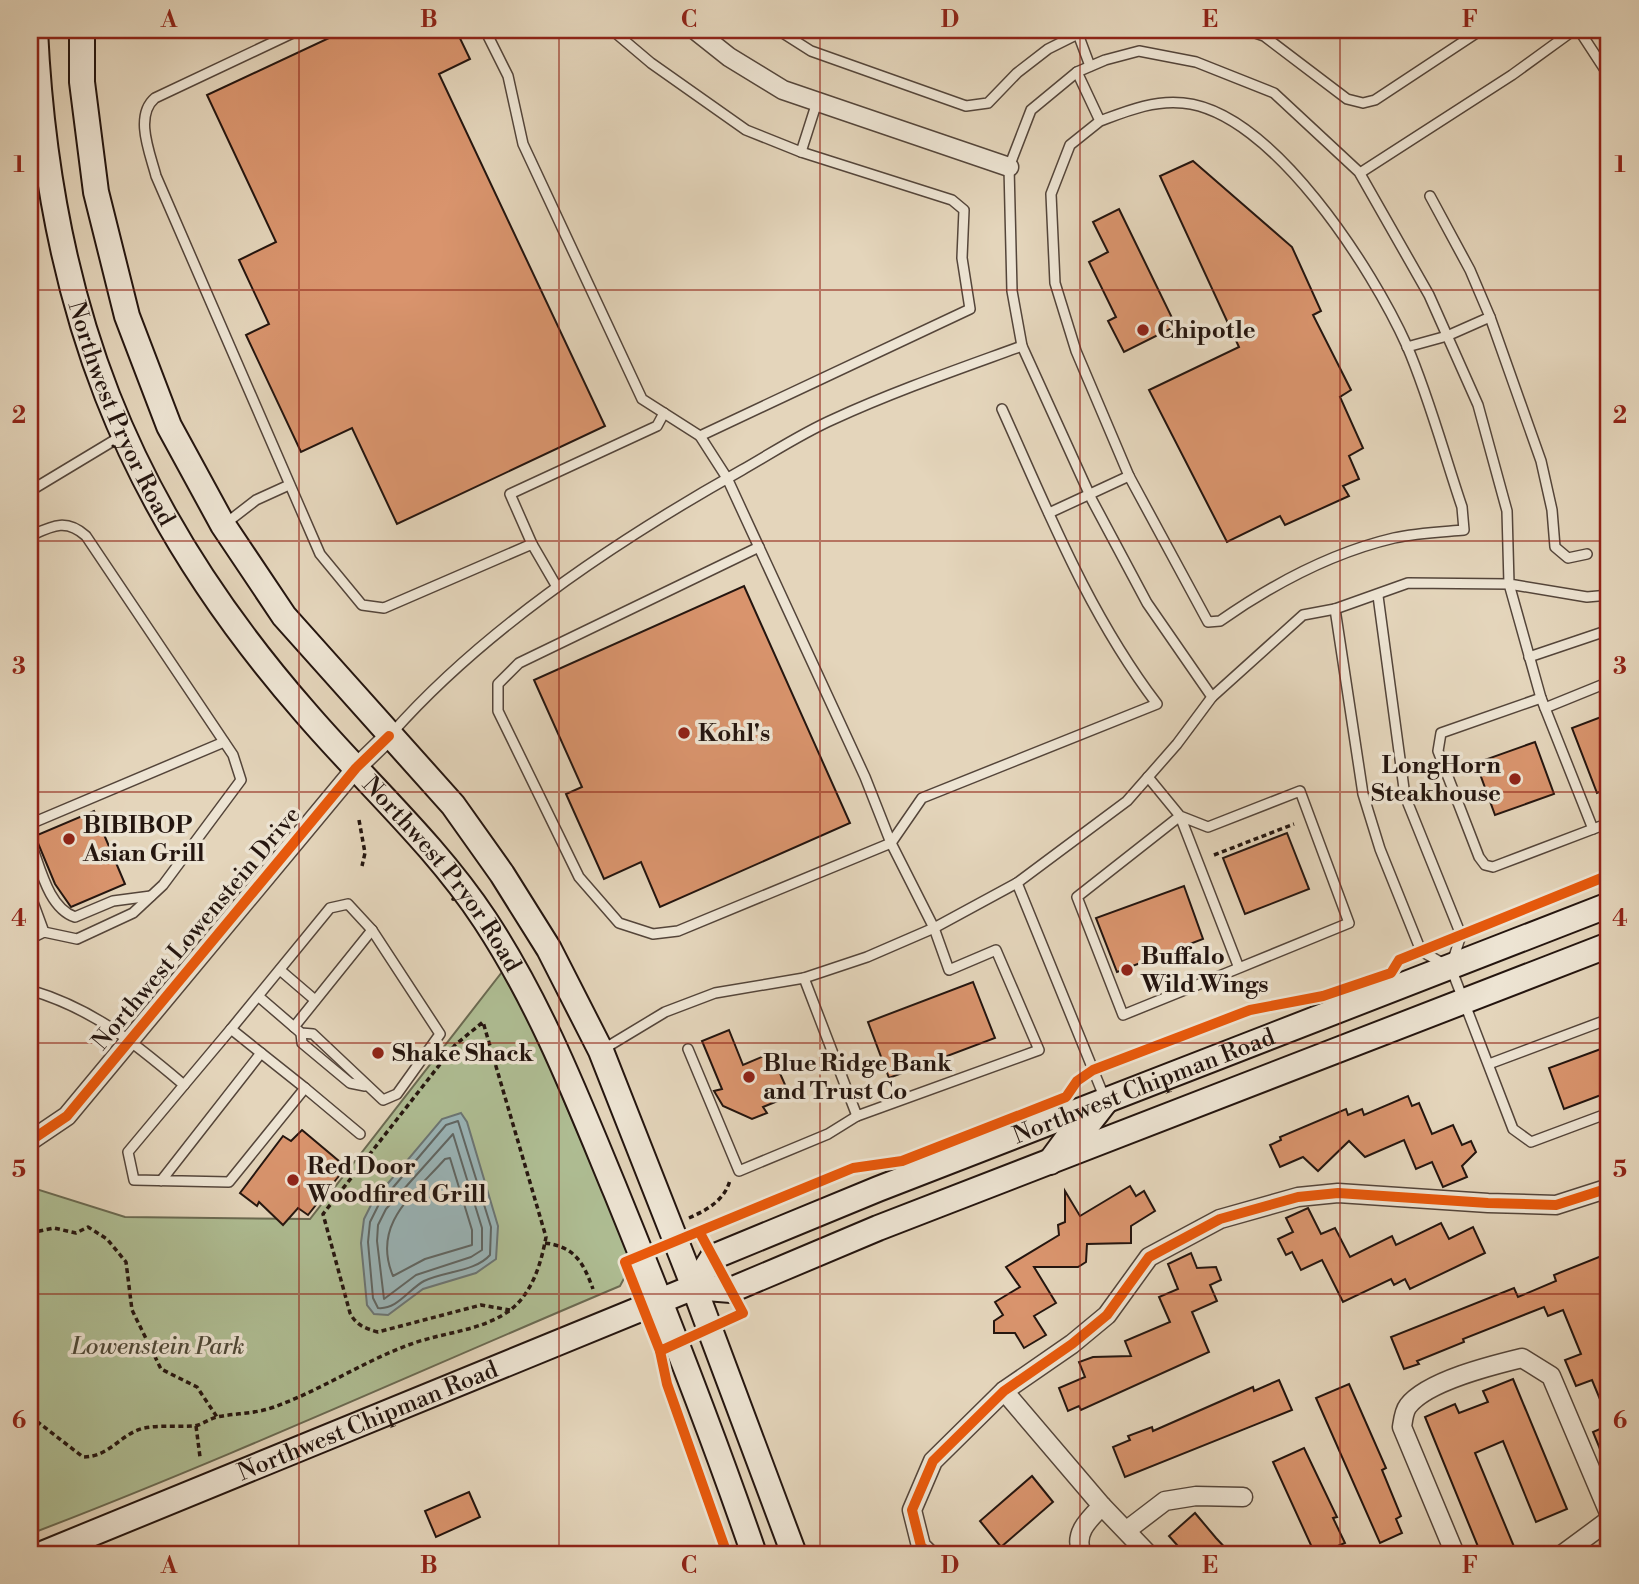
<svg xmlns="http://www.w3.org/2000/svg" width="1639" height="1584" font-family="'Libre Bodoni',serif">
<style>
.green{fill:#afbe94;stroke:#6a6a52;stroke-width:2}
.water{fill:#9ab6ba;stroke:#6b7676;stroke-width:2}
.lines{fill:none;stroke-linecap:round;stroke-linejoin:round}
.shore{stroke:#5f6664;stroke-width:2}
.building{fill:#d9946d;stroke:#24150f;stroke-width:2}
.service-casing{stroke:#54453a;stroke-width:12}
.minor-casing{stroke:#54453a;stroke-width:21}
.secondary-casing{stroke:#24150f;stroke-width:28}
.path{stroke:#24150f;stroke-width:3.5;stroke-dasharray:5 3.5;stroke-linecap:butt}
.service{stroke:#ede4d3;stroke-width:9}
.minor{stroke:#ede4d3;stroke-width:18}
.secondary{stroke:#ede4d3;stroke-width:24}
.cycleway-casing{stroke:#ede4d3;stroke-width:15}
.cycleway{stroke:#e8590c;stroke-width:10}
.grid{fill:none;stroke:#8f2418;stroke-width:2;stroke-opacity:0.55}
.poi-dot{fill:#8f2418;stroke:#ede4d3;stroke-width:2.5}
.labels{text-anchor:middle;stroke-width:7;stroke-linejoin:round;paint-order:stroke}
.poi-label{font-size:24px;font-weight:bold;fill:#24150f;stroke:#ede4d3;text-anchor:start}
.street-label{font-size:24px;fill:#24150f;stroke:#ede4d3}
.park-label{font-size:24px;font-style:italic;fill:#4e4837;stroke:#ede4d3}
.neatline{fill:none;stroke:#8f2418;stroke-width:2.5}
.grid-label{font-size:23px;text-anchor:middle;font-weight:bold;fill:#8f2418}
</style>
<rect width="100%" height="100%" fill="#e4d5bb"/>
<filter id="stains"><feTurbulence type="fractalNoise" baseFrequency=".00286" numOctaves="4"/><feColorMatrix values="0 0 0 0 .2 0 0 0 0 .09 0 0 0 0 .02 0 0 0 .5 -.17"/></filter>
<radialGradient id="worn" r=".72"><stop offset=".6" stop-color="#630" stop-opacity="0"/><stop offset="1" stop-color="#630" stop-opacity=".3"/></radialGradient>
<path class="green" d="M502 972 534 1030 630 1255 628 1271 620 1286C423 1369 229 1458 30 1534V1187L125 1217 310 1219Z"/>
<polygon class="water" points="461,1113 467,1122 498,1226 496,1259 476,1273 423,1289 388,1315 374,1314 367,1305 361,1243 364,1219 373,1201 442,1119"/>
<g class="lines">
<g class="shore">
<path d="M458 1121 491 1227 490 1255C475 1272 444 1271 424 1281 409 1289 397 1310 378 1308L373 1298 368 1242 370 1222 379 1204 446 1125Z"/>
<polygon points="453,1134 482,1228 482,1250 471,1257 416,1275 384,1299 377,1241 378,1225 386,1209"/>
<path d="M450 1158 472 1230V1245L425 1259 393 1276C371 1224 414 1194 445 1159Z"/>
</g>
</g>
<g class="building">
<polygon points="346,30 416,30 418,35 429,30 456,30 470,59 439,74 605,426 397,524 352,428 301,452 246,335 269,324 239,260 276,242 207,95"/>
<polygon points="1193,161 1292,247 1321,311 1313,315 1351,390 1340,397 1363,448 1349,456 1359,479 1343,486 1349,496 1285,525 1280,516 1227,542 1149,390 1239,347 1160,176"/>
<polygon points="1119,209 1176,326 1124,352 1108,321 1116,317 1089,262 1108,252 1093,222"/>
<polygon points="744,586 850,823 660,907 641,862 604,879 566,794 582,787 534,680"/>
<polygon points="1609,714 1609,788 1597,793 1572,728"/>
<polygon points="1535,742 1554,794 1495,815 1476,763"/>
<polygon points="94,811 125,884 71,907 55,884 35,836"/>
<polygon points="1287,833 1309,889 1245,914 1223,858"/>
<polygon points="1184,886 1203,939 1117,972 1096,918"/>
<polygon points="973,982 995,1038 889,1078 868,1022"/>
<polygon points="729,1030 743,1065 771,1053 790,1096 763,1107 767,1113 752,1119 723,1106 714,1091 722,1089 702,1041"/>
<polygon points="1609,1046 1609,1092 1564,1109 1549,1068"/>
<polygon points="1408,1096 1412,1106 1419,1103 1432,1134 1453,1125 1462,1145 1471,1141 1476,1152 1462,1166 1467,1177 1443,1187 1432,1162 1416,1169 1404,1140 1365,1157 1349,1141 1318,1171 1303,1157 1280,1167 1270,1145 1281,1140 1280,1137 1346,1109 1348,1115 1362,1109 1364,1115"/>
<polygon points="302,1130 346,1167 308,1215 298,1208 283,1225 259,1202 257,1206 240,1193 283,1136 291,1141"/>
<polygon points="1130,1186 1136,1196 1144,1191 1155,1211 1131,1226 1131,1243 1087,1244 1086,1262 1078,1267 1034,1267 1056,1303 1034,1316 1046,1335 1024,1348 1015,1333 994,1333 994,1321 1003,1315 995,1302 1020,1287 1006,1267 1059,1235 1058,1225 1065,1222 1065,1191 1080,1216"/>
<polygon points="1308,1208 1321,1234 1335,1228 1350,1257 1392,1236 1396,1245 1441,1223 1449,1239 1473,1227 1485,1253 1410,1289 1405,1279 1394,1285 1391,1279 1343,1302 1322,1260 1301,1270 1292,1252 1286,1255 1278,1239 1293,1232 1286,1218"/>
<polygon points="1191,1253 1197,1268 1216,1267 1221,1280 1210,1285 1217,1301 1192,1312 1209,1352 1081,1410 1079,1406 1068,1411 1059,1388 1085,1377 1079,1362 1093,1357 1131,1356 1125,1341 1170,1322 1159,1297 1178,1289 1168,1264"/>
<polygon points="1609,1253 1609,1421 1592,1380 1576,1386 1565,1360 1581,1354 1563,1310 1548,1316 1544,1307 1463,1339 1464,1342 1417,1361 1419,1364 1404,1369 1391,1337 1514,1288 1518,1297 1556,1281 1554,1275"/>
<polygon points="1513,1379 1567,1509 1536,1522 1503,1441 1475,1453 1515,1549 1504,1554 1481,1554 1425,1417 1455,1404 1459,1413 1488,1402 1483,1391"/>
<polygon points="1279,1380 1292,1410 1125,1477 1113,1447 1130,1440 1128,1436 1152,1427 1153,1431 1253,1387 1254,1391"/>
<polygon points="1349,1384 1386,1468 1382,1470 1401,1516 1396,1519 1402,1533 1380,1543 1316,1398"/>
<polygon points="1609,1425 1609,1471 1593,1432"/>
<polygon points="1304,1448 1337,1517 1333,1518 1345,1543 1319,1554 1315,1554 1273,1462"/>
<polygon points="1032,1476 1053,1502 1001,1547 980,1521"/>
<polygon points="469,1492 480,1517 436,1537 425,1511"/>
<polygon points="1195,1513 1216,1538 1231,1554 1185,1554 1169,1536"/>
</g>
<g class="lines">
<defs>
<g id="service">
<path d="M299 30 155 98C134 116 150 153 156 176L320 554 362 605 384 608 532 544 557 587"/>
<polyline points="485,30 508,76 523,144 642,399 700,436 727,478 865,777 891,843 934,928 949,970 996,950 1039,1050 857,1116 804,978"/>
<polyline points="612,30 651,63 746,130 801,152 817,102"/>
<polyline points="778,30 811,51 966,106 988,103 1017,73 1048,49 1078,34 1090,66"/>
<polyline points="1077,30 1078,34 1093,30"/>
<polyline points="1247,30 1264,36 1347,99 1363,103 1375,100 1481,30"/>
<polyline points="1579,30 1609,76"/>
<path d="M1077 72 1100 121C1127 111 1153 100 1183 103 1272 111 1373 270 1407 346 1429 397 1444 454 1462 507L1464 530C1441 532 1416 533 1394 538 1330 553 1273 584 1220 621L1208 622 1129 476 1076 351 1055 283 1051 194 1070 145 1100 121"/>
<polyline points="1360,173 1512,75 1574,30"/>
<polyline points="1490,317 1541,461 1552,510 1555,547 1568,558 1587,554"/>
<polyline points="1407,347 1447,336 1490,317 1470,270 1430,196"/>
<polyline points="700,436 970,309 962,258 964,210 952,200 801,152"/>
<polyline points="30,491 123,435"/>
<polyline points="1049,513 1129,476"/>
<polyline points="225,524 256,500 289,485"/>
<path d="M30 536C52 526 66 518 86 536L233 755 241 780 163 885 133 913 77 939 44 932 30 939"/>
<polyline points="532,544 510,494 657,426 664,413"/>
<path d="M759 547 519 663 498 684V711L579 877 619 923 653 934 678 931 891 843 922 798 1157 704C1088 613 1049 513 1002 409"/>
<polyline points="1378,596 1405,796 1461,935 1452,963"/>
<polyline points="1335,609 1363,794 1380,849 1421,951 1451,968 1513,1129 1531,1142 1606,1114"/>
<polyline points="1529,657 1609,630"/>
<polyline points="1212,697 1303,615 1335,609 1408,583 1509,584 1541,698 1593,829 1609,823"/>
<polyline points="1541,698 1441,733 1438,751 1479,857 1485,865 1493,867 1593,829"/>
<polyline points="1545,708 1609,682"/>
<path d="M392 733C485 628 619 539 742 470 772 453 802 433 834 419 895 391 959 369 1022 346"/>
<polyline points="1148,777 1180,816 1239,968 1123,1015 1077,897 1180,816 1208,827 1300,791 1349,923 1239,968"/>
<polyline points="30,824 224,742"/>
<path d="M30 841C40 866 48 908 75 917L113 901 151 896"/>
<polyline points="1017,883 1105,1099"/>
<polyline points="30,894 44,932"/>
<polyline points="280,970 315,1000"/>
<path d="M30 990C94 1009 133 1042 184 1085L128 1152 134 1180 229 1182 305 1088 261 1053 161 1181"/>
<polyline points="294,1027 372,930"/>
<polyline points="231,1029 330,908 348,904 372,930 440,1034 397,1094 383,1100 313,1034 301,1033 258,996"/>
<polyline points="301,1033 302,1043 350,1083 365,1086"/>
<polyline points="688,1049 739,1171 828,1134 857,1116"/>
<polyline points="602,1050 665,1012 715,993 804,978 867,957 934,928 1017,883 1127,801 1177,744 1212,697 1147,603 1092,500 1022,346 1012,291 1009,167 1031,110 1077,72 1105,60 1139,51 1196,62 1274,93 1359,172 1429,295 1478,405 1507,511 1509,584 1587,597 1609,595"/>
<polyline points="1489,1064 1609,1019"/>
<polyline points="184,1085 231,1029 261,1053"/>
<polyline points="305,1088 360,1134"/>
</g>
<g id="minor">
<polyline points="695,30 729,57 783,90 1009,167"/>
<polyline points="30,1141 67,1116 356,768 389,736"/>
<polyline points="1004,1391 1102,1506 1148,1554"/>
<polyline points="1127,1530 1165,1501 1196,1496 1243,1497"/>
<polyline points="929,1554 921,1546 912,1510 933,1461 1004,1391 1072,1344 1107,1315 1149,1257 1220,1219 1298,1197 1338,1193 1488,1203 1556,1205 1609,1188"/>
<path d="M1082 1554C1073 1534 1088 1520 1102 1506"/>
<path d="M1455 1554 1402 1427C1403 1420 1404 1411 1408 1406 1427 1381 1493 1365 1522 1358L1551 1376 1609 1513"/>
<polyline points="1563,1554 1609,1520"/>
</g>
<g id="secondary">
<path id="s1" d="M35 30C48 302 125 506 305 712 365 782 434 843 485 920 541 1005 577 1098 616 1192 665 1312 712 1432 754 1554"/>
<polyline points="82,30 82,82 96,192 127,316 169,426 223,525 284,616 453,805 502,874 549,949 601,1051 694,1287 794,1554"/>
<polyline points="1050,1162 1070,1135 1085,1128 1106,1101"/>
<path id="s2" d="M694 1287 713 1257 878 1189 1609 905"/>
<path id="s3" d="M42 1554 694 1287 731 1290 878 1228 1609 945"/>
</g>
</defs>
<use href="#service" class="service-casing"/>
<use href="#minor" class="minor-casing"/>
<use href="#secondary" class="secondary-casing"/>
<g class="path">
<polyline points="359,820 365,853 362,866"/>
<polyline points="1214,855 1294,824"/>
<path d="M689 1218C707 1210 725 1200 730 1180"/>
<polyline points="30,1233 54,1228 76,1233 88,1227 107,1239 126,1262 132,1310 161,1369 197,1387 217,1417"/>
<path d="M545 1243C575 1247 583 1262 593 1289"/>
<path d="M30 1416 83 1457C110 1457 120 1434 144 1428 159 1425 176 1427 192 1426 201 1426 208 1419 217 1417 236 1413 255 1414 274 1407 322 1390 365 1360 414 1343 446 1332 480 1331 509 1311 532 1294 541 1264 546 1237L483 1022 455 1045 323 1214 350 1313C356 1325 364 1328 378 1332L481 1305 510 1310"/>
<polyline points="196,1426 200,1457"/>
</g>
<use href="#service" class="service"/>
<use href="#minor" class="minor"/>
<use href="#secondary" class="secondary"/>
<defs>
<g id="cycleway">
<polyline points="30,1141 67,1116 356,768 389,736"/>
<polyline points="700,1233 743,1313 660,1351 625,1262 853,1168 902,1161 1066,1097 1077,1081 1093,1070 1250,1010 1323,996 1391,973 1399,960 1609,875"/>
<polyline points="660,1351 667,1384 727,1554"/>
<polyline points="929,1554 921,1546 912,1510 933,1461 1004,1391 1072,1344 1107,1315 1149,1257 1220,1219 1298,1197 1338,1193 1488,1203 1556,1205 1609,1188"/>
</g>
</defs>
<use href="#cycleway" class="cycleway-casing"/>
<use href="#cycleway" class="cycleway"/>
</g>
<path class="grid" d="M299 30V1554M559 30V1554M820 30V1554M1080 30V1554M1340 30V1554M30 290H1609M30 541H1609M30 792H1609M30 1043H1609M30 1294H1609"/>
<g class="poi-dot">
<circle cx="1143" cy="330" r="7"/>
<circle cx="684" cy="733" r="7"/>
<circle cx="1515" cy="779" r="7"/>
<circle cx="69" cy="839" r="7"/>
<circle cx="1127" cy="970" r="7"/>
<circle cx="378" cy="1053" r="7"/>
<circle cx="749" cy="1077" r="7"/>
<circle cx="293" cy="1180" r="7"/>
</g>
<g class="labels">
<g class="poi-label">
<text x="1157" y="338">Chipotle</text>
<text x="698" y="741">Kohl's</text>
<text x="1501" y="773" text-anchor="end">LongHorn<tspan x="1501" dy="28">Steakhouse</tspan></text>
<text x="83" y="833">BIBIBOP<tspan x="83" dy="28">Asian Grill</tspan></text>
<text x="1141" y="964">Buffalo<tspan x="1141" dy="28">Wild Wings</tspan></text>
<text x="392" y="1061">Shake Shack</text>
<text x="763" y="1071">Blue Ridge Bank<tspan x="763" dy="28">and Trust Co</tspan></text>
<text x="307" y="1174">Red Door<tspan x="307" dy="28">Woodfired Grill</tspan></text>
</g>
<g class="street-label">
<text dy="8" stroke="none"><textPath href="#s1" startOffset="396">Northwest Pryor Road</textPath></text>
<text dy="8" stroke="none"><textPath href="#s1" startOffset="962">Northwest Pryor Road</textPath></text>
<text transform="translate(196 928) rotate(-50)" y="8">Northwest Lowenstein Drive</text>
<text dy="8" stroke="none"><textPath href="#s2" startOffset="499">Northwest Chipman Road</textPath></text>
<text dy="8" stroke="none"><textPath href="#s3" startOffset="352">Northwest Chipman Road</textPath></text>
</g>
<g class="park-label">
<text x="158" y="1354">Lowenstein Park</text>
</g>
</g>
<rect width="1639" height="1584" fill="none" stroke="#e4d5bb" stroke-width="77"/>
<rect x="38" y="38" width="1562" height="1508" class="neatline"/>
<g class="grid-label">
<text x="169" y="27">A</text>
<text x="429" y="27">B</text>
<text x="689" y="27">C</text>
<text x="950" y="27">D</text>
<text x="1210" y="27">E</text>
<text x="1470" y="27">F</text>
<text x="19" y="172">1</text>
<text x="1620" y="172">1</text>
<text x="19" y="423">2</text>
<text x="1620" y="423">2</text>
<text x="19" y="674">3</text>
<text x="1620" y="674">3</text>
<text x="19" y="926">4</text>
<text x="1620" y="926">4</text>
<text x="19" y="1177">5</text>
<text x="1620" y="1177">5</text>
<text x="19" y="1428">6</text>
<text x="1620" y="1428">6</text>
<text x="169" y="1573">A</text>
<text x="429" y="1573">B</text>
<text x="689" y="1573">C</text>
<text x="950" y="1573">D</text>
<text x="1210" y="1573">E</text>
<text x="1470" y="1573">F</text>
</g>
<rect width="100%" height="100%" filter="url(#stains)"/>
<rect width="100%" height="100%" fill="url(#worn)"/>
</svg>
